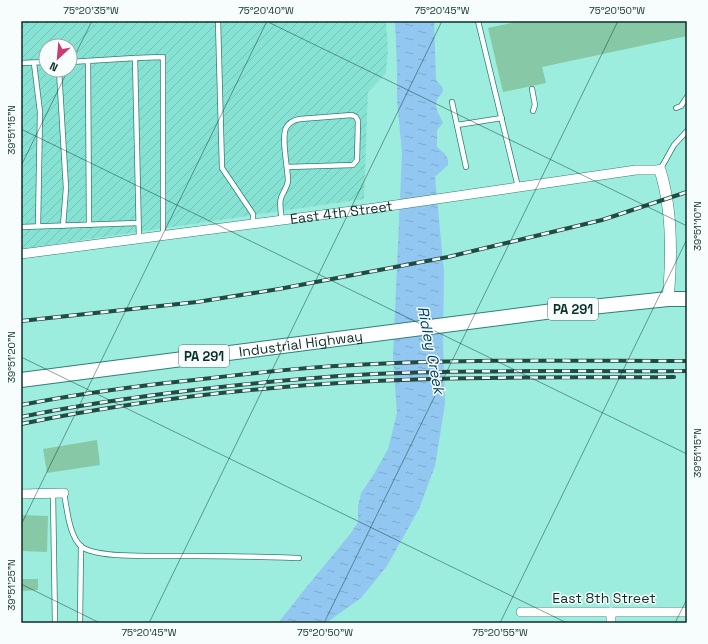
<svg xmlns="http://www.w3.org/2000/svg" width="708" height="644" font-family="'Space Grotesk',sans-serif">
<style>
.industrial{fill:url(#industrial-furrows);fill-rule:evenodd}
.water{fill:url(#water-ripples)}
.building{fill:#87c8a6}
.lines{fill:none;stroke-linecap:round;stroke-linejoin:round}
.service-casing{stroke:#2d8174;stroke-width:6}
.minor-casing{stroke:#2d8174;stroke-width:10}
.tertiary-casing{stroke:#2d8174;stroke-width:12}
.primary-casing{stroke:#2d8174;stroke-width:16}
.service{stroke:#fff;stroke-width:4.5}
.minor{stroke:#fff;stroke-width:9}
.tertiary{stroke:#fff;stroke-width:11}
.primary{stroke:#fff;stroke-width:14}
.rail-casing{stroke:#224b44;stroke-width:4}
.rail{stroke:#f6fdfc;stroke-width:2.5;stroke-dasharray:8;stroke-linecap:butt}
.ticks{fill:none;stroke:#0d2f2a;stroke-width:1;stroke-opacity:0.45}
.labels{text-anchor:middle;stroke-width:3;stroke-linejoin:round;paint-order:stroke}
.shield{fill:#f6fdfc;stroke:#536d69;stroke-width:1}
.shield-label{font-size:13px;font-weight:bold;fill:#0d2f2a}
.street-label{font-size:14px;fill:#0d2f2a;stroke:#f6fdfc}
.water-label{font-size:15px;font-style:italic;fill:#00446a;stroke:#f6fdfc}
.neatline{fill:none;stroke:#0d2f2a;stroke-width:1.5}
.ticks-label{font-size:10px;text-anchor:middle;fill:#0d2f2a}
</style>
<defs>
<pattern id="industrial-furrows" width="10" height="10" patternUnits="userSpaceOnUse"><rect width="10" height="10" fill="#86e3d3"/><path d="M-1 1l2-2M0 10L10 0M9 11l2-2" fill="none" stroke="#72c3b5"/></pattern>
<pattern id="water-ripples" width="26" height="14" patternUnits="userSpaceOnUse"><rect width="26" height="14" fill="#91c7f0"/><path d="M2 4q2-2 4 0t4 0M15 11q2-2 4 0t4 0" fill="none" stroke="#7cabce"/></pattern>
</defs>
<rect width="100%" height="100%" fill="#9cedde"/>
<path class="industrial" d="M21 21H386L388 50 386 73 368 92 364 199 21 249ZM46 46H70V70H46Z"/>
<path class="water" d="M395 21H434L436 80 443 88C443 94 440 95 437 100 433 107 441 117 443 123L437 130V147L445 154 448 160V165L435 177 444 272 443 344 445 404 435 466 419 509 387 566 361 598 326 623H278L305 589 351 533 358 522V506L361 493 374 474 388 449 397 413 393 357 402 153 397 101V66Z"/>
<g class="building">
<polygon points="521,21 687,21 687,36 542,67 546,83 503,92 488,28"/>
<polygon points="97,440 100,465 47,473 43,449"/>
<polygon points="21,515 48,516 47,552 21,551"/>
<polygon points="21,579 38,579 38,590 21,591"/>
</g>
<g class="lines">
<defs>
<g id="service">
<polyline points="218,21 222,168 253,214 253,224"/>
<polyline points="478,21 518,187"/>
<polyline points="135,58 163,57 163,235"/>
<polyline points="88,61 89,225"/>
<polyline points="70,62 135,58 139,239"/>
<polyline points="21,63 46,62"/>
<polyline points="34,63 40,112 38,226"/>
<polyline points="59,70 66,188 63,226"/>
<polyline points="532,89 535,105 533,111"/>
<polyline points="452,102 466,167"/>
<polyline points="676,108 681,106 687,97"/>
<polyline points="457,125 502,118"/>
<polyline points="660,170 674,145 687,131"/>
<path d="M282 220C281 213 279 205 281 198 283 192 287 188 288 181 288 169 281 138 286 128 289 122 294 120 300 119L352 115 356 117 358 121 357 160 353 165 287 167"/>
<polyline points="21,227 138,223"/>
<path d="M64 493C67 508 69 537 82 547 100 560 174 555 199 556 232 556 265 557 299 558"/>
<polyline points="53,494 55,623"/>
<polyline points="80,623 81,546"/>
</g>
<g id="minor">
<path id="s1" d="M21 254 375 208 636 170H660"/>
<polyline points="21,494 64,493"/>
<polyline points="521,612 687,612"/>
<polyline points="611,612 611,623"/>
</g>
<path id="tertiary" d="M660 170C673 211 672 257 668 299"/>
<g id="primary">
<path id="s2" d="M21 380 553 311 668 299H687"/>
</g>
</defs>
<use href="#service" class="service-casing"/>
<use href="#minor" class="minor-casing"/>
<use href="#tertiary" class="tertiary-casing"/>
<use href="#primary" class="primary-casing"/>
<use href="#service" class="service"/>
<use href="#minor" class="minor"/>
<use href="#tertiary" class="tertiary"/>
<use href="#primary" class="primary"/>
<defs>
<g id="rail">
<polyline points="21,321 197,302 279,289 448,257 602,220 687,192"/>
<path d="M21 405C78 394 136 386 194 380 254 373 314 366 374 364 478 359 583 361 687 361"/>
<path d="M21 417C78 405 136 397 194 390 254 383 314 377 374 374 478 369 583 372 687 371"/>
<path d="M21 424C137 400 256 387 374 381 474 376 574 378 674 377"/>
</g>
</defs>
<use href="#rail" class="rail-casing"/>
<use href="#rail" class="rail"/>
</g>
<path class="ticks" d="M266 21 687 226M70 65 92 21M21 129 687 454M21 166 68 70M21 357 567 623M21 525 267 21M21 584 100 623M149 623 442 21M324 623 618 21M500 623 687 239M675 623 687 599"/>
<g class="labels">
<g class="shield">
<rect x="548" y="298" width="50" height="22" rx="3"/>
<rect x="179" y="345" width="50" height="22" rx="3"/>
</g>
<g class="shield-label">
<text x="573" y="314">PA 291</text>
<text x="204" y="361">PA 291</text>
</g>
<g class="street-label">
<text dy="5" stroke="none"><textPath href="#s1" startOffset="323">East 4th Street</textPath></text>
<text dy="5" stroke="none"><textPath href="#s2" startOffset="282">Industrial Highway</textPath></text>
<text x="604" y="603">East 8th Street</text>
</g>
<g class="water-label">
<text transform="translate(431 350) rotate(79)" y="5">Ridley Creek</text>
</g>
</g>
<rect width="708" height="644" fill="none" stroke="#f6fdfc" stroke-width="44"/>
<g transform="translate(58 58) rotate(206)"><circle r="19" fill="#f6fdfc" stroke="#99aba8"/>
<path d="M0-3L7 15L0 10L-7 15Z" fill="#c83d72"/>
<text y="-6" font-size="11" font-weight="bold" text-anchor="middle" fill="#0d2f2a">N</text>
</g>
<rect x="22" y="22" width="664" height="600" class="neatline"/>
<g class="ticks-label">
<text x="91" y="14">75°20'35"W</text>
<text x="266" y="14">75°20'40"W</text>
<text x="442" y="14">75°20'45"W</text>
<text x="617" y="14">75°20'50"W</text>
<text transform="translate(11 130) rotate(-90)" y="4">39°51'15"N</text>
<text transform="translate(697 226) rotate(-90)" y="4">39°51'10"N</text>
<text transform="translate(11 357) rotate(-90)" y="4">39°51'20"N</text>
<text transform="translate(697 453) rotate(-90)" y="4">39°51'15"N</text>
<text transform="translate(11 585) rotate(-90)" y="4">39°51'25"N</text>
<text x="149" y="636">75°20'45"W</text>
<text x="325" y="636">75°20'50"W</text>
<text x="500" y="636">75°20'55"W</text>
</g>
</svg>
